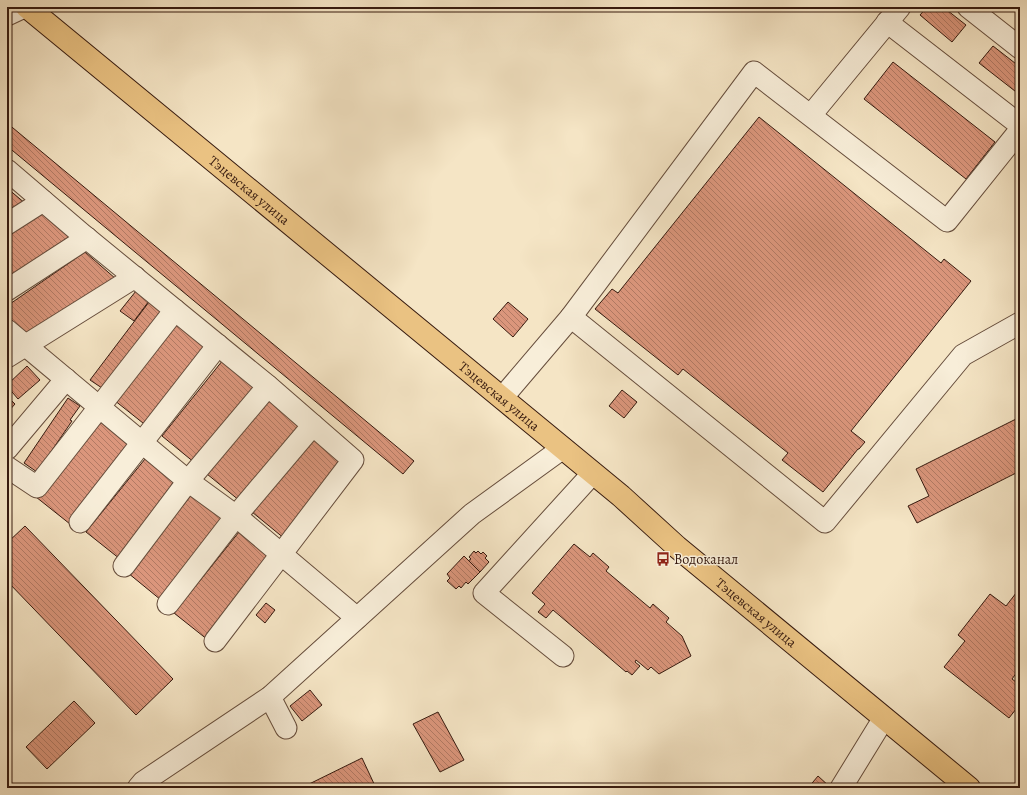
<svg xmlns="http://www.w3.org/2000/svg" width="1027" height="795" font-family="Alegreya,serif">
<style>
.building{fill:url(#building-back-hatch);stroke:#361a0f}
.lines{fill:none;stroke-linecap:round;stroke-linejoin:round}
.minor-casing{stroke:#664d3c;stroke-width:23}
.major-casing{stroke:#361a0f;stroke-width:24}
.minor{stroke:#f8eed9;stroke-width:21}
.major{stroke:#eac282;stroke-width:22}
.labels{text-anchor:middle;stroke-width:3;stroke-linejoin:round;paint-order:stroke}
.street-label{font-size:14px;fill:#361a0f;stroke:#f8eed9}
.poi-label{font-size:14px;fill:#361a0f;stroke:#f8eed9;text-anchor:start}
</style>
<defs>
<pattern id="building-back-hatch" width="6" height="6" patternUnits="userSpaceOnUse"><rect width="6" height="6" fill="#db967c"/><path d="M-1 5l2 2M0 0l6 6M5-1l2 2" fill="none" stroke="#b27a64"/></pattern>
</defs>
<rect width="100%" height="100%" fill="#f5e5c5"/>
<filter id="stains"><feTurbulence type="fractalNoise" baseFrequency=".005" numOctaves="4"/><feColorMatrix values="0 0 0 0 .2 0 0 0 0 .09 0 0 0 0 .02 0 0 0 .5 -.17"/></filter>
<radialGradient id="worn" r=".72"><stop offset=".6" stop-color="#630" stop-opacity="0"/><stop offset="1" stop-color="#630" stop-opacity=".3"/></radialGradient>
<g class="building">
<polygon points="927,7 943,7 966,25 952,42 920,15"/>
<polygon points="993,46 1020,67 1020,95 979,63"/>
<polygon points="893,62 995,142 966,179 864,99"/>
<polygon points="759,117 941,263 944,259 971,281 851,431 865,442 859,449 858,449 823,492 782,460 788,453 683,369 678,375 595,309 612,289 618,293"/>
<polygon points="7,123 414,461 403,474 7,146"/>
<polygon points="7,188 26,204 7,216"/>
<polygon points="41,210 71,237 7,279 7,233"/>
<polygon points="85,252 116,279 29,335 7,316 7,306"/>
<polygon points="136,291 149,301 134,321 120,311"/>
<polygon points="149,302 163,313 105,390 90,380"/>
<polygon points="508,302 528,319 513,337 493,319"/>
<polygon points="179,319 213,346 148,427 114,400"/>
<polygon points="227,355 261,382 195,463 162,436"/>
<polygon points="27,366 40,380 18,399 7,386 7,385"/>
<polygon points="622,390 637,402 624,418 609,406"/>
<polygon points="272,393 306,420 240,501 207,474"/>
<polygon points="7,396 15,404 7,413"/>
<polygon points="68,398 80,406 70,420 72,421 37,472 24,463"/>
<polygon points="101,416 135,443 70,524 36,497"/>
<polygon points="1020,417 1020,471 917,523 908,506 929,496 916,469"/>
<polygon points="317,431 351,458 285,539 252,512"/>
<polygon points="145,459 179,486 120,559 86,532"/>
<polygon points="193,493 227,520 161,600 128,573"/>
<polygon points="25,526 173,679 136,715 7,581 7,543"/>
<polygon points="239,532 273,560 208,640 174,613"/>
<polygon points="574,544 590,557 593,553 609,567 606,571 650,608 653,604 669,618 666,622 682,636 691,656 659,674 651,667 648,670 636,660 635,662 640,666 632,675 627,671 626,672 553,610 546,618 538,612 545,604 532,593"/>
<polygon points="474,551 476,553 478,551 481,554 483,552 487,556 485,558 489,562 480,572 468,561 471,559 469,557"/>
<polygon points="464,556 480,572 468,584 466,582 461,588 459,586 456,589 447,581 450,578 447,574"/>
<polygon points="1020,588 1020,668 1012,679 1020,685 1020,704 1009,718 944,667 965,641 958,635 990,594 1006,606"/>
<polygon points="266,603 275,610 265,623 256,615"/>
<polygon points="310,690 322,705 302,721 290,706"/>
<polygon points="74,701 95,723 47,769 26,747"/>
<polygon points="438,712 464,760 440,772 413,724"/>
<polygon points="362,758 376,788 301,788"/>
<polygon points="818,776 829,786 827,788 808,788"/>
</g>
<g class="lines">
<defs>
<g id="minor">
<polyline points="968,7 1020,48"/>
<polyline points="7,15 24,7"/>
<polyline points="887,22 1020,125"/>
<polyline points="811,115 900,7"/>
<polyline points="7,170 83,235 268,386 353,460 215,641"/>
<polyline points="7,224 43,201"/>
<polyline points="7,290 87,238"/>
<polyline points="571,317 754,72 947,221 1020,130"/>
<polyline points="7,330 188,481 236,516 357,618"/>
<polyline points="7,357 135,277"/>
<polyline points="502,398 571,317 825,522 963,355 1020,323"/>
<polyline points="7,449 66,379"/>
<polyline points="7,467 37,487 175,310"/>
<polyline points="80,522 218,345"/>
<polyline points="124,566 188,481 268,386"/>
<polyline points="168,604 236,516 313,425"/>
<polyline points="563,656 484,593 593,473"/>
<polyline points="270,697 286,728"/>
<polyline points="138,788 143,782 270,697 472,514 563,448"/>
<polyline points="841,788 884,718"/>
</g>
<g id="major">
<path id="s1" d="M27 7 502 398 621 496 677 547 969 788"/>
</g>
</defs>
<use href="#minor" class="minor-casing"/>
<use href="#major" class="major-casing"/>
<use href="#minor" class="minor"/>
<use href="#major" class="major"/>
</g>
<defs>
<symbol id="bus-bare" viewBox="-9 -9 18 18"><path d="M-5-6H5V4H4V6H2V4H-2V6H-4V4H-5ZM-3.5-4V0h7V-4ZM-3.5 1.2v1.5H-2V1.2ZM2 1.2v1.5H3.5V1.2Z" fill="#8f2418" stroke="#f8eed9" stroke-width="2.5" paint-order="stroke"/></symbol>
</defs>
<g fill-rule="evenodd">
<use href="#bus-bare" x="653" y="549" width="20" height="20"/>
</g>
<g class="labels">
<g class="street-label">
<text dy="5" stroke="none"><textPath href="#s1" startOffset="288">Тэцевская улица</textPath></text>
<text dy="5" stroke="none"><textPath href="#s1" startOffset="612">Тэцевская улица</textPath></text>
<text dy="5" stroke="none"><textPath href="#s1" startOffset="948">Тэцевская улица</textPath></text>
</g>
<g class="poi-label">
<text x="674" y="564">Водоканал</text>
</g>
</g>
<rect width="1027" height="795" fill="none" stroke="#f5e5c5" stroke-width="24"/>
<rect x="8" y="8" width="1011" height="779" fill="none" stroke="#361a0f" stroke-width="2"/>
<rect x="12" y="12" width="1003" height="771" fill="none" stroke="#361a0f"/>
<rect width="100%" height="100%" filter="url(#stains)"/>
<rect width="100%" height="100%" fill="url(#worn)"/>
</svg>
